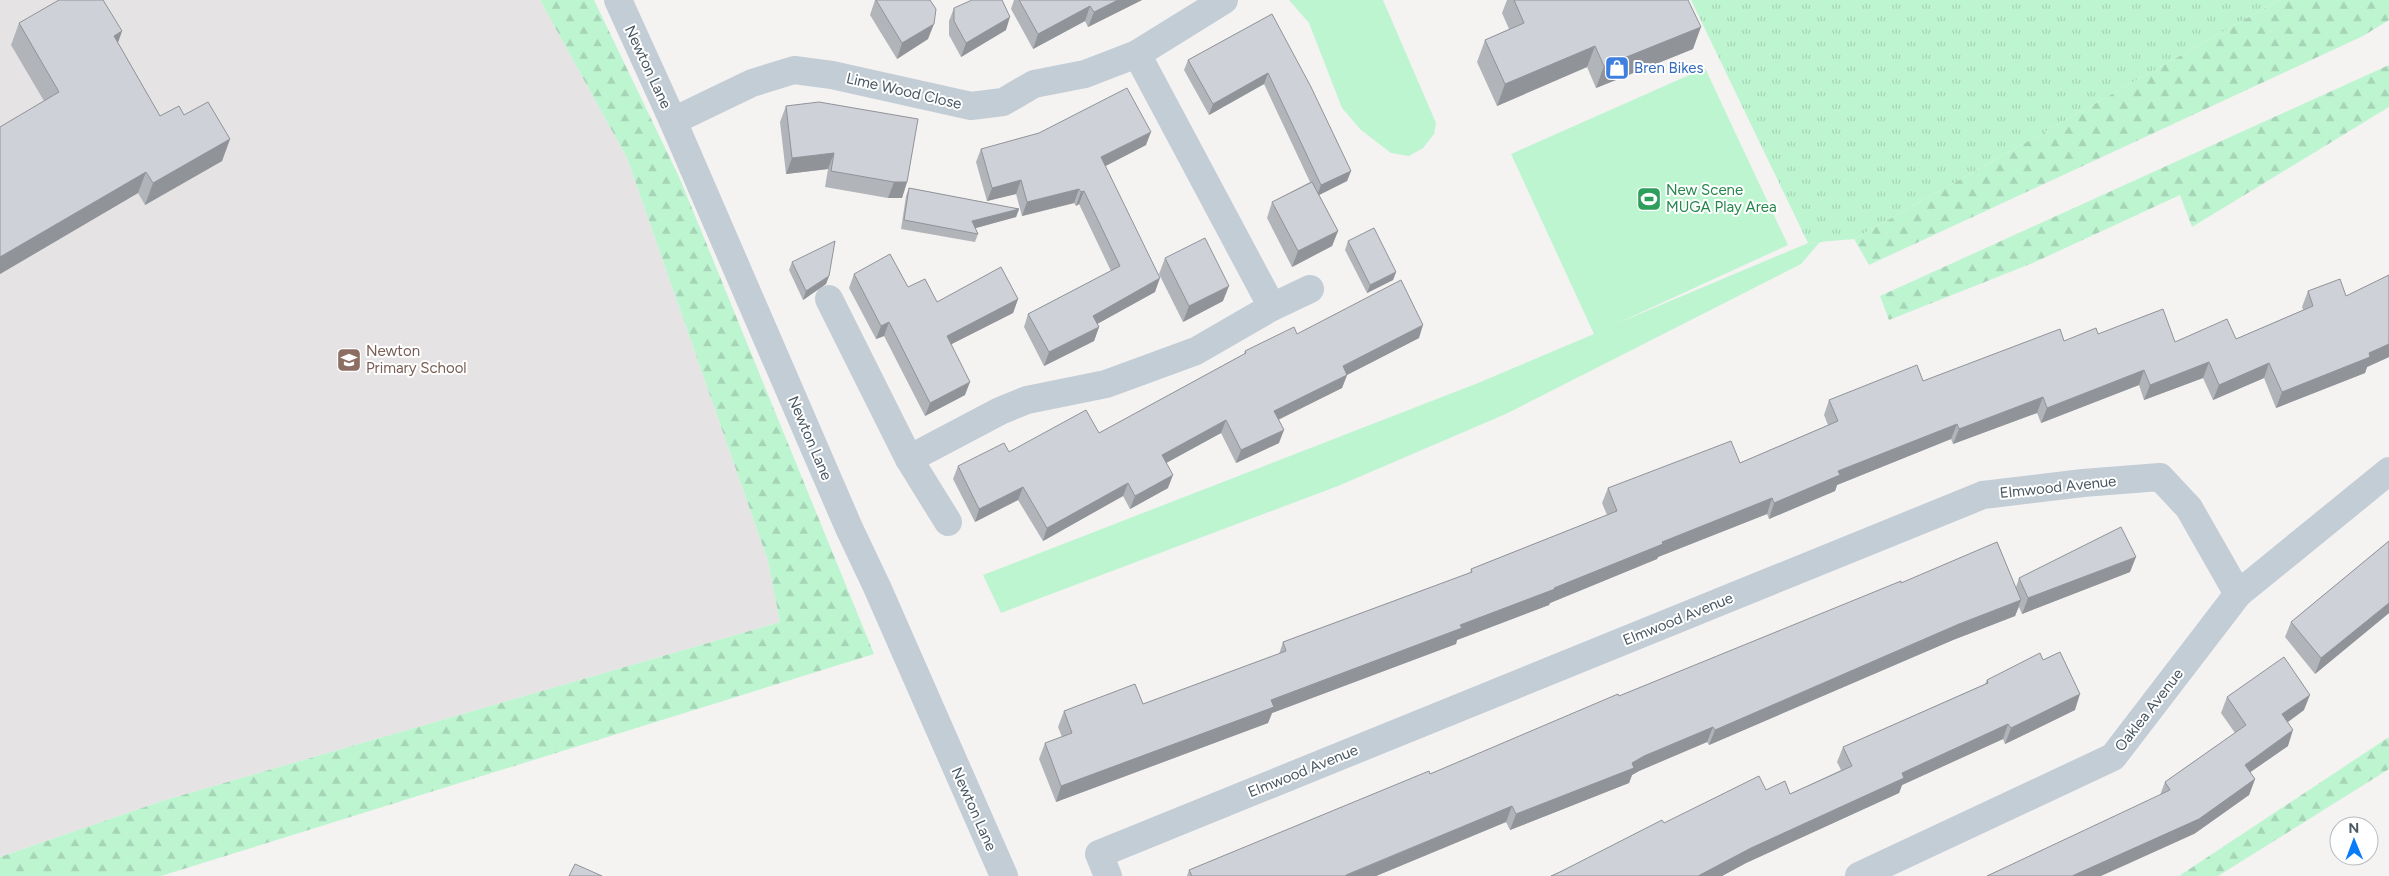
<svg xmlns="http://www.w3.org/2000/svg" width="2389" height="876" font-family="Figtree,sans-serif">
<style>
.education{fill:#e6e3e4}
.green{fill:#bef5d1}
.forest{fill:url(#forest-firs)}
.park{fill:url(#park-tufts)}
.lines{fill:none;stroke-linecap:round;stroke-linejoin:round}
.minor{stroke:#c2cdd5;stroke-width:28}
.wall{fill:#b1b5ba}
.shaded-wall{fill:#909397}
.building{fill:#ced2d8;stroke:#909397}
.labels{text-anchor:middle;stroke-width:4;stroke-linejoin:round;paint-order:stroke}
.street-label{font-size:15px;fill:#485762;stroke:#fff}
.shop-label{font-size:15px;fill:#366cbe;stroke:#fff;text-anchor:start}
.leisure-label{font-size:15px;fill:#27864d;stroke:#fff;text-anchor:start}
.education-label{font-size:15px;fill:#785e54;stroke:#fff;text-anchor:start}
</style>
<defs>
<pattern id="forest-firs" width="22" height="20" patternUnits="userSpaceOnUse" patternTransform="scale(1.25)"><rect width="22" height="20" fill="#bef5d1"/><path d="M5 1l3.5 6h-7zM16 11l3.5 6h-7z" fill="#a5d4b6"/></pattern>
<pattern id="park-tufts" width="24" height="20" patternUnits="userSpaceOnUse" patternTransform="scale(1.25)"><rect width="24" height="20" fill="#bef5d1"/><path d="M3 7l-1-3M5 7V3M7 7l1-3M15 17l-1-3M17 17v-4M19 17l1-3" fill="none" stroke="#a5d4b6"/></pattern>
</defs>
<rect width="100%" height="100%" fill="#f5f2f2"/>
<polygon class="education" points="0,0 540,0 627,158 768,561 780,622 162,801 0,857"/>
<g class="green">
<polygon points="1289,0 1383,0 1436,123 1434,134 1423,148 1409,156 1391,153 1361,130 1342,108 1309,23"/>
<polygon points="1705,68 1788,245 1618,323 1808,243 1820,242 1801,264 1508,413 1338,486 1001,613 983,575 1478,383 1594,334 1511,154"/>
</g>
<g class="forest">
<polygon points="540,0 594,0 680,179 874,654 161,876 0,876 0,857 162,801 780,622 768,561 627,158"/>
<polygon points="2279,0 2389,0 2389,20 2363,36 1869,265 1854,239"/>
<polygon points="2389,65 2389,107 2192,227 2180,195 2035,262 1889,320 1880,296"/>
<polygon points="2389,737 2389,769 2218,876 2179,876"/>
</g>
<polygon class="park" points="1691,0 2279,0 1854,239 1808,243"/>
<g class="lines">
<g class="minor">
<polyline points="618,0 673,121 849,528 877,587 1004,876"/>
<polyline points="1137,54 1272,307"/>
<polyline points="673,121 752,83 794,70 832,75 971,106 1003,102 1034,84 1085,74 1137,54 1224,0"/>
<polyline points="829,299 909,459 948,522"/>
<polyline points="909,459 1000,411 1027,400 1106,384 1196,351 1272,307 1310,289"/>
<polyline points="1108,876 1099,854 1983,495 2083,483 2160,477 2189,508 2238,594"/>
<polyline points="1859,876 2113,757 2238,594 2389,471"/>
</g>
</g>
<g class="wall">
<polygon points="875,0 930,0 928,39 897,59 870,15"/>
<polygon points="1014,0 1142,0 1088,27 1085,21 1033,49 1011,9"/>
<polygon points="1507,0 1688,0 1693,49 1596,88 1587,67 1497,106 1477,62 1485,40 1509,29 1502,13"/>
<polygon points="954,8 1006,30 961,57 949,35 949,21"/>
<polygon points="1272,14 1351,171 1347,181 1319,195 1338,231 1332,246 1292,267 1267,218 1272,202 1310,182 1264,84 1209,115 1184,70 1188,60"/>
<polygon points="19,23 122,31 118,43 160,116 184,115 230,139 222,161 145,205 138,193 0,274 0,127 44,101 11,45"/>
<polygon points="786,106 907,182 902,198 888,198 825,187 828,169 786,174 780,122"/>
<polygon points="1146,145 1105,166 1155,292 1097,324 1099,327 1094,341 1044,366 1024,327 1028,314 1111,271 1079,204 1076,206 1074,203 1022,216 1016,194 987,201 976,162 981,149"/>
<polygon points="909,188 1019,209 1016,217 975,228 978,234 975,242 901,229 906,196"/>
<polygon points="1348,241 1396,272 1393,280 1367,293 1345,250"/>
<polygon points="1165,258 1223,301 1183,322 1159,274"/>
<polygon points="792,262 829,276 826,284 803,300 789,270"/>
<polygon points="854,274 908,287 937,302 1018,299 1013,313 951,344 965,395 925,416 884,336 876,339 849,288"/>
<polygon points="2389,275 2389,357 2367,367 2365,373 2276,408 2264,378 2213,400 2203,378 2144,400 2139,385 2041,423 2037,413 1953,444 1951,439 1837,485 1835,491 1769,519 1767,514 1658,557 1657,559 1550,603 1549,605 1457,640 1456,644 1272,713 1268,723 1056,802 1039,759 1045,743 1062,737 1058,727 1064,711 1143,704 1279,654 1283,642 1470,573 1471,569 1607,515 1602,503 1608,488 1740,463 1828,425 1824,415 1829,400 1923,381 2064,341 2098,334 2175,342 2236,339 2303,310 2302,307 2308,291 2346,296"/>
<polygon points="1297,334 1419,338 1347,375 1342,388 1278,419 1279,443 1236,463 1221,433 1166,463 1168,488 1130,509 1123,496 1043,541 1018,500 975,522 953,479 958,466 1009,452 1099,433 1244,354 1245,351"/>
<polygon points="2389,541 2389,613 2315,674 2285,637 2291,622"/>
<polygon points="2130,572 2022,614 2019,607 2015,616 1953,640 1709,745 1707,742 1639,771 1632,775 1629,783 1510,830 1506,822 1376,876 1187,876 1189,870 1430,774 1619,696 1901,583 2016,587 2019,578"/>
<polygon points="2043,660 2075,710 2005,744 2003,739 1902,785 1899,793 1746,863 1722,876 1551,876 1664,823 1766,790 1790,794 1841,770 1837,762 1843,747 1985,684 1987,680"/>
<polygon points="2227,697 2304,710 2288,722 2288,746 2250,772 2255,779 2249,795 2194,834 2160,795 2165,782 2235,733 2221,713"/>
</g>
<g class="shaded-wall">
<polygon points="1118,0 1142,0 1088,27 1094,12"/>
<polygon points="1090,6 1085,21 1033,49 1038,34"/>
<polygon points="1010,17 1006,30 961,57 966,43"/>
<polygon points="934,24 928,39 897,59 902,43"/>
<polygon points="1701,27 1693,49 1596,88 1604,66"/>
<polygon points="122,31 114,53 114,36"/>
<polygon points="1595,46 1587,67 1497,106 1505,84"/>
<polygon points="1268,73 1264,84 1209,115 1213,104"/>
<polygon points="1151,132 1146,145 1096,171 1101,157"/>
<polygon points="230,139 222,161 145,205 153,183"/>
<polygon points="834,153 828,169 786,174 792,158"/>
<polygon points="1351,171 1347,181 1317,196 1321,185"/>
<polygon points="146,172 138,193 0,274 0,257"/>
<polygon points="1021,180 1016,194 987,201 992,188"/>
<polygon points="894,182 907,182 902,198 888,198"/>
<polygon points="1079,189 1074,203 1022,216 1027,202"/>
<polygon points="1084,191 1079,204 1076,206 1081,192"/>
<polygon points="1019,209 1016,217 969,230 972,221"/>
<polygon points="1338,231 1332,246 1292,267 1298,251"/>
<polygon points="1396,272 1393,280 1367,293 1370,285"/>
<polygon points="829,276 826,284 803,300 806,291"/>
<polygon points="1160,278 1155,292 1088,329 1093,316"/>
<polygon points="1229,286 1223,301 1183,322 1189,306"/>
<polygon points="1018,299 1013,313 942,349 947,336"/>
<polygon points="889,322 884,336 876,339 881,326"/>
<polygon points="1423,325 1419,338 1341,378 1347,375 1342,388 1270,424 1274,411 1343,366"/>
<polygon points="1099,327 1094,341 1044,366 1049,352"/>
<polygon points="2389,344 2389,357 2367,367 2365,373 2276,408 2282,392"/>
<polygon points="2209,362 2203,378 2144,400 2150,385"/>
<polygon points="2269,363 2264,378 2213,400 2219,385"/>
<polygon points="2144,370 2139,385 2041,423 2047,408"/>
<polygon points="970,382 965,395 925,416 930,403"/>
<polygon points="2043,397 2037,413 1953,444 1959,429"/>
<polygon points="1226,420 1221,433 1157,468 1162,455"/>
<polygon points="1957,424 1951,439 1837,485 1835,491 1769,519 1774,503 1838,471"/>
<polygon points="1284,430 1279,443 1236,463 1241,450"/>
<polygon points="1173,475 1168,488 1130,509 1135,496"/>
<polygon points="1128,483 1123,496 1043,541 1047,528"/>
<polygon points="1023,487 1018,500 975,522 979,509"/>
<polygon points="1772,498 1767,514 1658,557 1657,559 1550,603 1549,605 1457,640 1456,644 1272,713 1268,723 1056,802 1061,786 1271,700 1554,588 1662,542"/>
<polygon points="2136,557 2130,572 2022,614 2028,598"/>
<polygon points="2021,600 2015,616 1953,640 1709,745 1715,730 1959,624"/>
<polygon points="2389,603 2389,613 2315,674 2321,658"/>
<polygon points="2080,694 2075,710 2005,744 2011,728"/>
<polygon points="2310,695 2304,710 2277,730 2282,714"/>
<polygon points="2008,724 2003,739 1902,785 1899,793 1746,863 1722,876 1698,876 1751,848 1902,773"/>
<polygon points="1713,727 1707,742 1639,771 1632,775 1629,783 1510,830 1516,814 1632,763 1644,756"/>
<polygon points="2293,730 2288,746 2239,780 2245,765"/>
<polygon points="2255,779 2249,795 2194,834 2101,876 2072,876"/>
<polygon points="1512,806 1506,822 1376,876 1345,876"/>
</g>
<g class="building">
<polygon points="59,0 103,0 122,31 114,36 160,116 179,106 184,115 208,102 230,139 153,183 146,172 0,257 0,127 59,92 19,23"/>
<polygon points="876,0 930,0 936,9 934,24 902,43"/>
<polygon points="972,0 1002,0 1010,17 966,43 954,21 954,8"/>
<polygon points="1019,0 1118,0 1094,12 1090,6 1038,34"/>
<polygon points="1514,0 1688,0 1701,27 1604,66 1595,46 1505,84 1485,40 1524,23"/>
<polygon points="1272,14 1311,87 1351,171 1321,185 1268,73 1213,104 1188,60"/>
<polygon points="1127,88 1151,132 1101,157 1160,278 1093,316 1099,327 1049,352 1028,314 1120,266 1084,191 1081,192 1079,189 1027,202 1021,180 992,188 981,149 1039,133"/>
<polygon points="819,102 918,119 907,182 894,182 831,171 834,153 792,158 786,106"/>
<polygon points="1312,182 1338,231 1298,251 1272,202"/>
<polygon points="909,188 1019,209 972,221 978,234 904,220"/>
<polygon points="1374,228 1396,272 1370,285 1348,241"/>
<polygon points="1205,238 1229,286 1189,306 1165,258"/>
<polygon points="835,241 829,276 806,291 792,262"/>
<polygon points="890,254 908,287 925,279 937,302 1001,267 1018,299 947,336 970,382 930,403 889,322 881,326 854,274"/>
<polygon points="2389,275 2389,344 2369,353 2370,357 2282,392 2269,363 2219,385 2209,362 2150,385 2144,370 2047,408 2043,397 1959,429 1957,424 1838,471 1840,475 1774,503 1772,498 1662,542 1663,544 1554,588 1555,589 1460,625 1462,628 1271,700 1274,707 1061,786 1045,743 1072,733 1064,711 1135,684 1143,704 1286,651 1283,642 1472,572 1471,569 1617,511 1608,488 1731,441 1740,463 1838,421 1829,400 1917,365 1923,381 2060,329 2064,341 2096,328 2098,334 2163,309 2175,342 2227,319 2236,339 2313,306 2308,291 2340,279 2346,296"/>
<polygon points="1401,280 1423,325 1343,366 1347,375 1274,411 1284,430 1241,450 1226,420 1162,455 1173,475 1135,496 1128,483 1047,528 1023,487 979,509 958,466 1004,443 1009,452 1086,410 1099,433 1246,353 1245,351 1294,327 1297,334"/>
<polygon points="2121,527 2136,557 2028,598 2019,578"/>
<polygon points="2389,541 2389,603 2321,658 2291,622"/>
<polygon points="1997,542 2021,600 1959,624 1715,730 1713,727 1644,756 1632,763 1634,768 1516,814 1512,806 1346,875 1346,876 1192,876 1189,870 1429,771 1430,774 1618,694 1619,696 1901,581 1901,583"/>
<polygon points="2060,652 2080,694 2011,728 2008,724 1902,773 1904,778 1751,848 1698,876 1551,876 1560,872 1662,820 1664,823 1759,776 1766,790 1785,781 1790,794 1852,766 1843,747 1988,683 1987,680 2040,653 2043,660"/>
<polygon points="2284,657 2310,695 2282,714 2293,730 2245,765 2255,779 2199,819 2072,876 1987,876 2170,790 2165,782 2246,725 2227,697"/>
<polygon points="575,864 602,876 569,876"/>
</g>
<defs>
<symbol id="shop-square" viewBox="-11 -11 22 22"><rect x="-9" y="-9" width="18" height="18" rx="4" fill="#3f7fe0" stroke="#fff"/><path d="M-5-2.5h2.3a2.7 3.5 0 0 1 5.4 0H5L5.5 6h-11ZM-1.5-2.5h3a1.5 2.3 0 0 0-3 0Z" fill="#fff"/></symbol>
<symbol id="stadium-square" viewBox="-11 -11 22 22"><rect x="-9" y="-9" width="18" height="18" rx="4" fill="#2e9e5b" stroke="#fff"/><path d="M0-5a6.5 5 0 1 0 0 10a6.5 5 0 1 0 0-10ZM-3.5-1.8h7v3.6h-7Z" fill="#fff"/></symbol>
<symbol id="school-square" viewBox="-11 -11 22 22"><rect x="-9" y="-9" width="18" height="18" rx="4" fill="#8d6e63" stroke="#fff"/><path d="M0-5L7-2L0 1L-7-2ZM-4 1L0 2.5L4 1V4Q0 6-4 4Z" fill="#fff"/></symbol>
</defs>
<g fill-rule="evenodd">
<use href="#shop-square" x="1603" y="54" width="28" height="28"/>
<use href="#stadium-square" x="1635" y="185" width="28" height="28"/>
<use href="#school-square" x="335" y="346" width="28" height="28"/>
</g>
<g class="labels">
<g class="street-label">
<text transform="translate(648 67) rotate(65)" y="5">Newton Lane</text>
<text transform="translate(904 91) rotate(13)" y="5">Lime Wood Close</text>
<text transform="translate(810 438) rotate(67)" y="5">Newton Lane</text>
<text transform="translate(2058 487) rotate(-6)" y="5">Elmwood Avenue</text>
<text transform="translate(1678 619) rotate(-22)" y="5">Elmwood Avenue</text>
<text transform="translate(2149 710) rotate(-52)" y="5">Oaklea Avenue</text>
<text transform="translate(1303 771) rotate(-22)" y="5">Elmwood Avenue</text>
<text transform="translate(974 809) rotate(66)" y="5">Newton Lane</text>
</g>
<g class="shop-label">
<text x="1634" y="73">Bren Bikes</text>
</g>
<g class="leisure-label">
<text x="1666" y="195">New Scene<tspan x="1666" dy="17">MUGA Play Area</tspan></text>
</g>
<g class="education-label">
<text x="366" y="356">Newton<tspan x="366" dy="17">Primary School</tspan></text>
</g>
</g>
<g transform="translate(2354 841) rotate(359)"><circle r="24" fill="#ffffff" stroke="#b6bcc0"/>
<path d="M0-4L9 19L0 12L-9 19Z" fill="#087bf9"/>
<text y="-8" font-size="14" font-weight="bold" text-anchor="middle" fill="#485762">N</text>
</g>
</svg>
